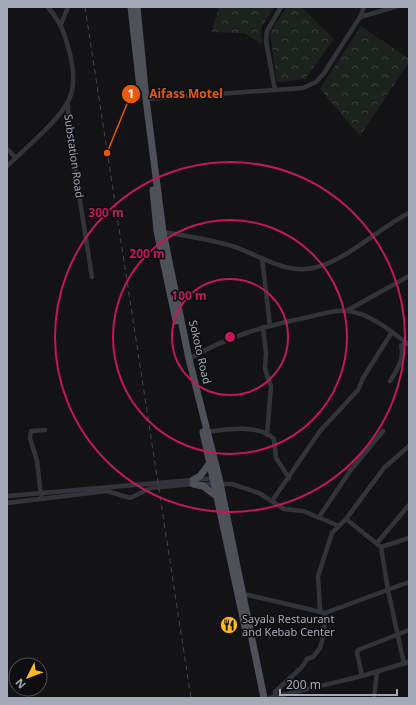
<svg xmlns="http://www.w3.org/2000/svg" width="416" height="705" font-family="'Noto Sans',sans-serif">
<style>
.forest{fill:url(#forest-crowns)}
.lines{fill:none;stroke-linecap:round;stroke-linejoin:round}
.street{stroke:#33343a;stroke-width:4.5}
.primary{stroke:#4f5159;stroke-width:7}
.rail{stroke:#46484f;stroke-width:1;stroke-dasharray:5 4;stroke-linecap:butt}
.ring{fill:none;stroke:#c2185b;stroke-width:2}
.labels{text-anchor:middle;stroke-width:3;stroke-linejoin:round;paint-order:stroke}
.street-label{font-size:11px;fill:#a3a9b6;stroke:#0e0e10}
.poi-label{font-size:11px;fill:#a3a9b6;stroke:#0e0e10;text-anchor:start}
.centre{fill:#c2185b;stroke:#0e0e10;stroke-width:2}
.ring-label{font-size:12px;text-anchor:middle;font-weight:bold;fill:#c2185b;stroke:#0e0e10;stroke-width:3;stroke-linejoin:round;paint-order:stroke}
.leader{fill:none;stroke:#e8590c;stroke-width:1.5}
.callout-dot{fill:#e8590c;stroke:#0e0e10;stroke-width:1.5}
.mark-label{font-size:12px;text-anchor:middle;font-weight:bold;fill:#fff}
.callout-label{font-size:12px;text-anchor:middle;font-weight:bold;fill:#e8590c;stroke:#0e0e10;stroke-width:3;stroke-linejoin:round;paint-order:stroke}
</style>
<defs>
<pattern id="forest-crowns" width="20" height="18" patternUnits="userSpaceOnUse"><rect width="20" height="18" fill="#1b231c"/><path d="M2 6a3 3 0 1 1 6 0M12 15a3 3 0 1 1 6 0" fill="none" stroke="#39403b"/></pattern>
</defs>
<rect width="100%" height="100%" fill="#131315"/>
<g class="forest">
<polygon points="219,7 274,7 261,28 262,44 244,33 212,32"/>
<polygon points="287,7 301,7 334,39 305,79 277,82 270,32"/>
<polygon points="361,26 409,59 409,62 360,136 320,89"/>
</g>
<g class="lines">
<g class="street">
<polyline points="360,17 395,7"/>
<polyline points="61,24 68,7"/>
<polyline points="275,90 266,41 267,31 281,7"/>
<polyline points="146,99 303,88 316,82 324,73 360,17 364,7"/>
<polyline points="68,105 69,131 92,277"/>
<polyline points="7,149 16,158"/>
<path d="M7 166C19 155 31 144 43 132 70 106 79 91 70 54 64 31 62 25 48 7"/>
<path d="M163 232C186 236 210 239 232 246 260 255 287 276 317 267 346 260 381 227 409 213"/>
<polyline points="262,258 270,326"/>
<polyline points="348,310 409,276"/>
<polyline points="263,327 266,353 265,369 271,386 267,435"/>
<path d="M189 359C228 336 265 326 309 317 321 314 336 309 348 311 371 314 391 331 409 345"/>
<path d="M390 381C396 373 405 357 401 346L406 343"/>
<path d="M207 432C227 429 259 424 274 439L276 458 289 478"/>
<polyline points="7,496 215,478"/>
<polyline points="41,496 37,461 30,438 31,431 45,430"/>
<polyline points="272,501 320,431 358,390 363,378 392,332"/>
<polyline points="7,503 107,491 130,498 151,488 193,484 232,484 259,493 284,509 303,511 339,526"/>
<polyline points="319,517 350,471 383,431"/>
<polyline points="346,519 381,547 388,590 404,664"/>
<polyline points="377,543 409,505"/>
<polyline points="381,547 409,538"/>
<polyline points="244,594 325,613 409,582"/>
<polyline points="320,611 318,576 332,533 346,519 384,468 409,446"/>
<polyline points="362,676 357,652 358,650 409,630"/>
<polyline points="275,697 275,692 302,667 307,659 313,657 320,648 324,634 325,613"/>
<polyline points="270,698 362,676 409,662"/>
<polyline points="374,698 377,671"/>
</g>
<g class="primary">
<polyline points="131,7 140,88"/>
<polyline points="137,7 146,99 163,232 189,359 219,478 264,698"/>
<polyline points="153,190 157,231 176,321"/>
<polyline points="203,432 245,627"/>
<polyline points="193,480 200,476 209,464"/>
<polyline points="193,484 203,486 215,495"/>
</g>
<polyline class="rail" points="85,7 191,698"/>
</g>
<g class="ring">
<circle cx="230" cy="337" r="58"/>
<circle cx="230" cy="337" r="117"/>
<circle cx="230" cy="337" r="175"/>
</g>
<defs>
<symbol id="restaurant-disc" viewBox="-11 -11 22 22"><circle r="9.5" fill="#ffba21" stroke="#0e0e10"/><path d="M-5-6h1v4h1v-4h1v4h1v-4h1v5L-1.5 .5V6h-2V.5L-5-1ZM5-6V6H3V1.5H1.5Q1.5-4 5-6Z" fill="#111"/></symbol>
</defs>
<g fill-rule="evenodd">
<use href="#restaurant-disc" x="219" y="615" width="20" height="20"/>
</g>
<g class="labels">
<g class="street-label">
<text transform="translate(74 156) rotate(82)" y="4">Substation Road</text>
<text transform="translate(200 352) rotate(77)" y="4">Sokoto Road</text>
</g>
<g class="poi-label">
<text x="242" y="623">Sayala Restaurant<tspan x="242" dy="13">and Kebab Center</tspan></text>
</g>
</g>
<circle cx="230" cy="337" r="6" class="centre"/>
<g class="ring-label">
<text x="106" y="217">300 m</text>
<text x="147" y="258">200 m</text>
<text x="189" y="300">100 m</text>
</g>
<path class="leader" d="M107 153L131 94"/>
<g class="callout-dot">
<circle cx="107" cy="153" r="4"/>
<circle cx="131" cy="94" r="10"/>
</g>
<g class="mark-label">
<text x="131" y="98">1</text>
</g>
<g class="callout-label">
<text x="186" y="98">Aifass Motel</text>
</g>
<rect width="416" height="705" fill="none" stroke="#a3a9b6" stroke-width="16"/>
<g transform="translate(28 677) rotate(228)"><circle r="19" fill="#0e0e10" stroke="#4a4c52"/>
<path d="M0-3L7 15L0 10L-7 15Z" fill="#ffba21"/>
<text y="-6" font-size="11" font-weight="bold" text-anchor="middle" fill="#a3a9b6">N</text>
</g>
<path d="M280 689v6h117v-6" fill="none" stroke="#a3a9b6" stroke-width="2"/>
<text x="286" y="689" font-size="12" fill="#a3a9b6" stroke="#0e0e10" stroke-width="3" paint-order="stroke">200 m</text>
</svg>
